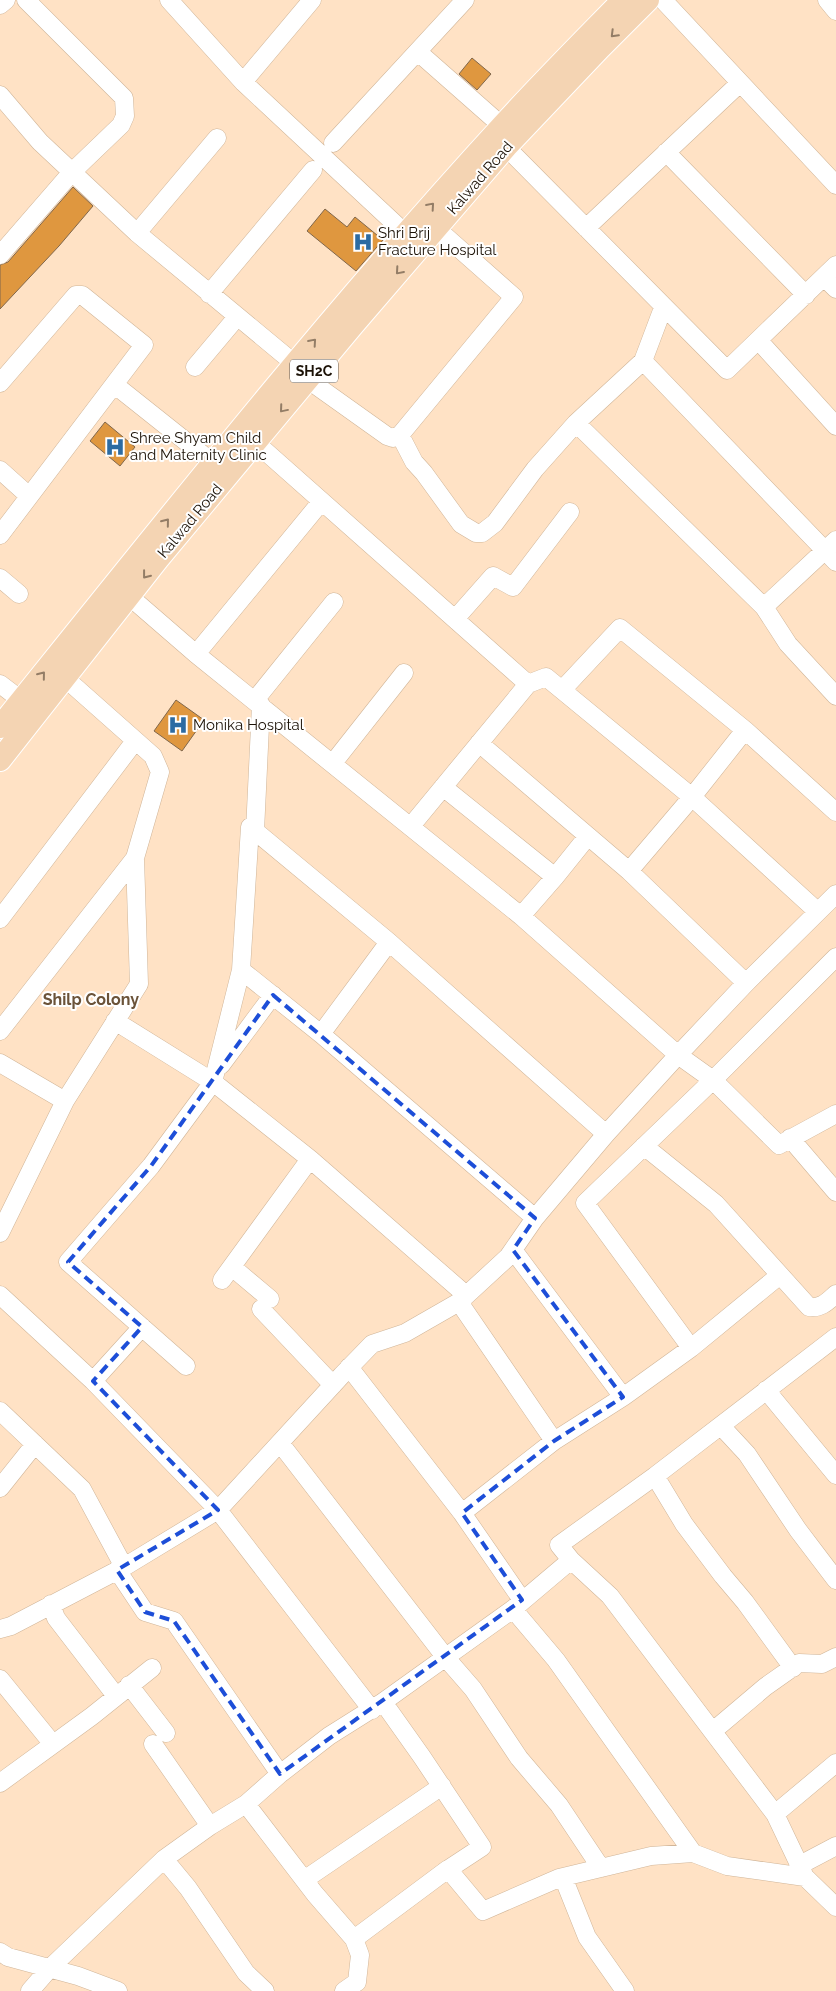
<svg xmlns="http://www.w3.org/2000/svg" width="836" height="1991" viewBox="0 0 836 1991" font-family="Raleway,sans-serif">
<rect width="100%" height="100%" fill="#ffe2c5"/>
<path fill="#df973f" stroke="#80674c" d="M 472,58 L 491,74 L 477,90 L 459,74 Z
M 73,187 L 93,206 L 59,246 L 0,309 L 0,265 L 8,262 Z
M 325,209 L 347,227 L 355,217 L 383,240 L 356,271 L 307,231 Z
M 105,422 L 135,447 L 120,466 L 90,441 Z
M 176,700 L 204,720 L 182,751 L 154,731 Z"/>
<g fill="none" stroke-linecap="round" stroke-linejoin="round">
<defs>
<path id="minor" d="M 169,0 L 243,82 L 406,234
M 663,0 L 836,185
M 827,0 L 836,11
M 0,5 L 6,0
M 418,52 L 502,126
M 243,82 L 312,0
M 0,95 L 40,142 L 137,233 L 295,364
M 333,143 L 465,0
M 506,147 L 727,370 L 836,265
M 666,152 L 806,295
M 586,228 L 740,83
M 137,233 L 217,138
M 0,255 L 72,172 L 121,125 L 125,116 L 124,98 L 26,0
M 824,277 L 836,289
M 209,294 L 313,170
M 759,341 L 836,426
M 643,361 L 836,562
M 195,367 L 237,317
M 307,379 L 387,436 L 393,438 L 400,435 L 514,297 L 436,228
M 0,383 L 76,295 L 82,295 L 144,345 L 0,535
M 115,385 L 213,463
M 576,423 L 764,607 L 788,644 L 836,696
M 400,435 L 414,462 L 424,473 L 461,524 L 476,533 L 482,533 L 495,523 L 535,469 L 576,423 L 643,361 L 663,308
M 255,442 L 528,684
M 0,470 L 29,496
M 0,578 L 19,594
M 129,596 L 196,654 L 521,916 L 678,1055 L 713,1080 L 779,1145 L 836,1114
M 764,607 L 836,540
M 455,619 L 493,576 L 513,587 L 570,512
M 196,654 L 321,502
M 0,684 L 21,700
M 562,690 L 620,628 L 745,730 L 836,812
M 255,700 L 334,602
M 479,743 L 629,871 L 746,983
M 333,763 L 404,673
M 443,787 L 555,877 L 521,916
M 411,826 L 528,684 L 546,677 L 692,797 L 817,911
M 255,831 L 389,942 L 606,1134
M 629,871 L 692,797 L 745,730
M 555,877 L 588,836
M 0,919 L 135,741
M 241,970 L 321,1034 L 535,1218
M 115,1021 L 213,1082 L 310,1159 L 466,1295
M 0,1031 L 135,858
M 321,1034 L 389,942
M 0,1063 L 65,1101
M 221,1065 L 273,995
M 790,1138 L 836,1192
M 644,1146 L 716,1204 L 809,1307 C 821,1309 828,1301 836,1294
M 0,1233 L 65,1101 L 139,984 L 135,858 L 160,772 L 153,756 L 65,678
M 513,1250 L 623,1397
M 232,1267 L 270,1299
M 222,1280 L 310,1159
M 0,1295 L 93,1381 L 218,1510 L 372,1710
M 459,1302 L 554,1441
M 261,1309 L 333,1385
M 691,1348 L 585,1203 L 713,1080 L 836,957
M 186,1366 L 68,1262 L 151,1166 L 213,1082 L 241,970 L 250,827 L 255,831 L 261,705
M 349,1367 L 462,1513 L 522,1600
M 93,1381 L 142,1327
M 766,1390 L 836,1475
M 0,1411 L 82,1489 L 124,1567
M 721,1426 L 747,1454 L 798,1530 L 836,1580
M 280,1443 L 446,1658 L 473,1689 L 519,1758 L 559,1805 L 601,1868
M 655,1476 L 684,1524 L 723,1576 L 745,1602 L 793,1668
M 0,1488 L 35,1444
M 462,1513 L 554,1441 L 623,1397 L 691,1348 L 780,1275
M 571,1560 L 610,1596 L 775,1814 L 805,1877 L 836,1907
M 117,1570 L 145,1612 L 174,1621 L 280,1774
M 51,1604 L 56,1618 L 116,1696
M 513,1609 L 556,1660 L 693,1853
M 0,1629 L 11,1626 L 124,1567 L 218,1510 L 342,1375 L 372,1344 L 405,1333 L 459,1302 L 508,1257 L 535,1218 L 606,1134 L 678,1055 L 746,983 L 836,894
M 0,1679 L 52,1743
M 129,1685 L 166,1733
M 383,1702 L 422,1757 L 482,1847 L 444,1872
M 713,1731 L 765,1687 L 799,1663 L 822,1664 L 836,1657
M 153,1744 L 210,1826
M 0,1783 L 92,1716 L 152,1668
M 246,1804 L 315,1894 L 354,1939
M 775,1814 L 836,1763
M 164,1859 L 188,1888 L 246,1973 L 265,1991
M 800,1865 L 836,1846
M 563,1877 L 587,1937 L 625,1991
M 304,1880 L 442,1786
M 0,1952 L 8,1957 L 78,1976 L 118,1991
M 30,1991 L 49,1969 L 164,1859 L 210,1826 L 246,1804 L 280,1774 L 329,1736 L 383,1702 L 513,1609 L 571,1560 L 559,1545 L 655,1476 L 836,1337
M 344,1991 L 357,1982 L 360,1955 L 354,1939 L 448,1869 L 483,1911 L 559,1878 L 651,1856 L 693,1853 L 727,1866 L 805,1877"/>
<path id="major" d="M 0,727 C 164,523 326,318 503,125 C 542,82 583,41 623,0
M 0,760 L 158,559 L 353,325 L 506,147 L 600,48 L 648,0"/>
</defs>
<use href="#minor" stroke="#d0b598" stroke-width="19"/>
<use href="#major" stroke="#fff" stroke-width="24"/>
<use href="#minor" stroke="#fff" stroke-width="18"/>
<use href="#major" stroke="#f4d4b3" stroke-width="22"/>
</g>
<defs><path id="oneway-chevron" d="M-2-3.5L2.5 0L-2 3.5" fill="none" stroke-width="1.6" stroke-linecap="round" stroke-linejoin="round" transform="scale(1.25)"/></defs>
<g stroke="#937d66">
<use href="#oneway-chevron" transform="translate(614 34) rotate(135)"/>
<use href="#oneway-chevron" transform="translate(431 206) rotate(-49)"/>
<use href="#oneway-chevron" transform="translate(399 271) rotate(131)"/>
<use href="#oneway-chevron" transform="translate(313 342) rotate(-49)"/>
<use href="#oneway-chevron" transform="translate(283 409) rotate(130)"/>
<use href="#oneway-chevron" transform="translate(166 522) rotate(-51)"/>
<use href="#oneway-chevron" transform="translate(146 575) rotate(128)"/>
<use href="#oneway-chevron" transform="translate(42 675) rotate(-51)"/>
</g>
<path fill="none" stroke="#1d4ed8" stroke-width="4" stroke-dasharray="10 6" stroke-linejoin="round" d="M 273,995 L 535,1218 L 513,1250 L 623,1397 L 554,1441 L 462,1513 L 522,1600 L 280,1774 L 174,1621 L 145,1612 L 117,1570 L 218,1510 L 93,1381 L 142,1327 L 68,1262 L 151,1166 Z"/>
<defs>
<symbol id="hospital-bare" viewBox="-9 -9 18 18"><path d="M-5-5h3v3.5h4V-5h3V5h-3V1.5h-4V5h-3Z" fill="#2c6ba2" stroke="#fff" stroke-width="2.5" paint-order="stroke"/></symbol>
</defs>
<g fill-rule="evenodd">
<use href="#hospital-bare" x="349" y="228" width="28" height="28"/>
<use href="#hospital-bare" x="101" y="433" width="28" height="28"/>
<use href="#hospital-bare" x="164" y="711" width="28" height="28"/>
</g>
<g text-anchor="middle" stroke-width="4" stroke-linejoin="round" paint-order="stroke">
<rect fill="#fff" stroke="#605951" stroke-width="1" x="290" y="359.5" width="48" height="23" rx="4"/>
<g font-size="14" font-weight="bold" fill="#1c1207">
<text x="314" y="376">SH2C</text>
</g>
<g font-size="15" fill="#1c1207" stroke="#fff">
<text transform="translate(480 178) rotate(-49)" y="5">Kalwad Road</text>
<text transform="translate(190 521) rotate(-50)" y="5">Kalwad Road</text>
</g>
<g font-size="15" fill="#1c1207" stroke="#fff" text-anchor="start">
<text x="378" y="238">Shri Brij<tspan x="378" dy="17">Fracture Hospital</tspan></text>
<text x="130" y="443">Shree Shyam Child<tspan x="130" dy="17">and Maternity Clinic</tspan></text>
<text x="193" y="730">Monika Hospital</text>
</g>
<g font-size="16" font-weight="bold" fill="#6b5339" stroke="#fff">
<text x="91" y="1005">Shilp Colony</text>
</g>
</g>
</svg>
